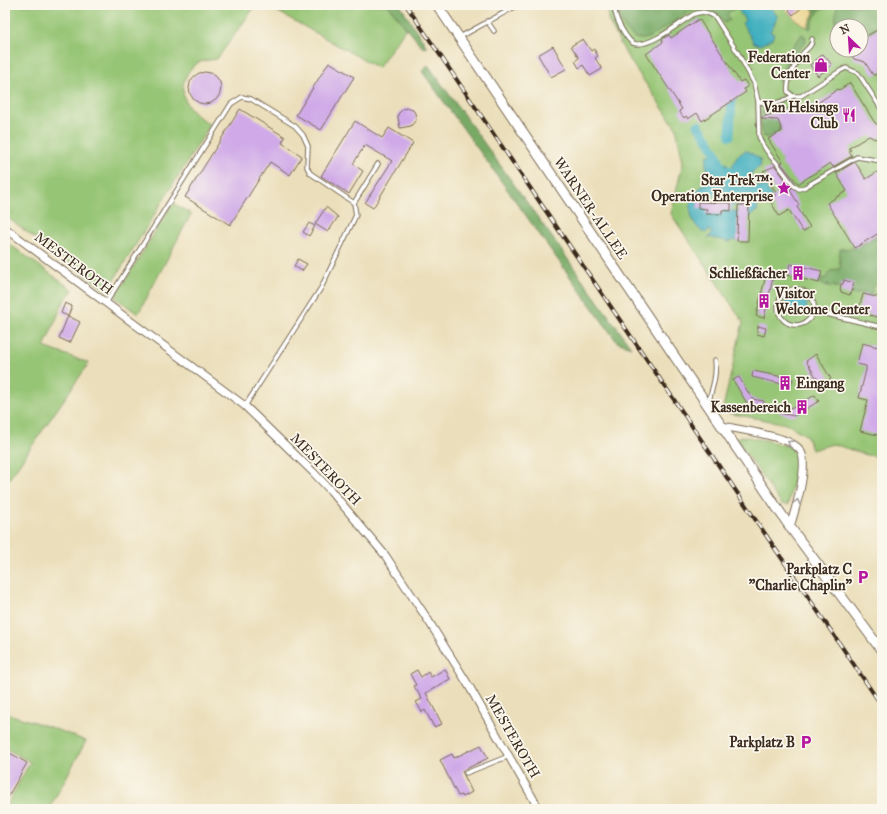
<svg xmlns="http://www.w3.org/2000/svg" width="887" height="814" viewBox="0 0 887 814" font-family="'IM FELL Great Primer',serif">
<rect width="100%" height="100%" fill="#fbf7ec"/>
<filter id="ink" filterUnits="userSpaceOnUse"><feTurbulence type="fractalNoise" baseFrequency=".025" numOctaves="2"/><feDisplacementMap in="SourceGraphic" scale="8" xChannelSelector="R" yChannelSelector="G"/><feConvolveMatrix kernelMatrix="1 2 1 2 8 2 1 2 1" color-interpolation-filters="sRGB"/></filter>
<filter id="wash" filterUnits="userSpaceOnUse"><feTurbulence type="fractalNoise" baseFrequency=".012" numOctaves="4" result="noise"/><feDisplacementMap in="SourceGraphic" scale="16" xChannelSelector="R" yChannelSelector="G"/><feGaussianBlur stdDeviation="0.9" result="paint"/><feColorMatrix in="noise" values="0 0 0 0 0 0 0 0 0 0 0 0 0 0 0 0 0 1.4 0 .05"/><feComposite in="paint" operator="in"/></filter>
<g filter="url(#wash)">
<rect width="100%" height="100%" fill="#ebdfbb"/>
<path fill="#96c574" stroke="#687849" fill-rule="evenodd" d="M 5,5 L 256,5 L 217,59 C 210,60 202,60 196,64 C 181,75 179,96 191,110 C 196,116 204,120 210,125 L 107,291 L 5,216 Z
M 266,5 L 388,5 L 406,28 L 378,68 Z
M 608,5 L 882,5 L 882,457 L 867,455 L 833,444 L 812,450 L 807,436 L 787,424 L 722,412 L 743,322 L 671,214 L 683,162 L 676,128 L 627,56 L 608,20 ZM 837,26 L 861,26 L 861,50 L 837,50 Z
M 173,203 L 191,214 L 138,314 L 115,297 Z
M 5,241 L 73,290 L 64,301 L 44,347 L 89,363 L 5,485 Z
M 740,436 L 765,440 L 790,447 L 798,459 L 788,505 L 781,504 L 737,440 Z
M 5,713 L 50,727 L 86,741 L 49,809 L 5,809 L 30,762 L 5,748 Z"/>
<path fill="#78aa66" stroke="#5a6a42" d="M 388,5 L 400,5 L 427,47 L 423,48 Z
M 618,5 L 637,5 L 639,10 L 653,12 L 664,5 L 731,5 L 734,9 L 727,14 L 730,20 L 724,23 C 716,12 709,4 694,9 L 650,37 C 630,47 619,21 618,5 Z
M 818,5 L 832,5 L 828,8 L 822,8 L 815,16 L 810,29 L 807,27 L 814,13 L 813,9 L 817,10 Z
M 837,5 L 882,6 L 882,27 L 865,37 L 861,30 L 861,26 L 837,26 L 837,28 L 835,25 Z
M 802,34 L 806,37 L 805,43 L 795,54 L 782,82 L 778,81 L 790,50 Z
M 428,65 L 631,347 L 617,342 L 426,77 L 422,71 Z
M 765,108 L 765,113 L 768,114 L 768,119 L 780,120 L 782,126 L 780,126 L 781,129 L 767,138 L 766,136 L 764,137 L 761,131 L 761,112 L 762,110 Z
M 878,235 L 882,241 L 882,281 L 873,286 L 871,296 L 858,292 L 857,295 L 851,294 L 853,283 L 844,280 L 841,284 L 840,288 L 834,287 L 835,285 L 833,285 L 832,287 L 828,286 L 829,284 L 828,283 L 827,286 L 819,283 L 821,277 L 825,279 L 830,271 L 841,268 L 839,259 L 840,249 L 855,248 Z"/>
<path fill="#eeda9e" stroke="#94825e" d="M 791,5 L 807,5 L 813,9 L 814,13 L 807,27 L 795,19 L 785,9 Z"/>
<path fill="#41afbf" stroke="#3e6c6e" d="M 637,5 L 664,5 L 653,12 L 645,14 L 639,10 Z
M 731,5 L 769,5 L 778,17 L 770,32 L 774,34 L 772,39 L 760,45 L 754,43 L 742,23 L 745,20 L 737,8 L 734,9 Z
M 745,151 L 748,151 L 760,159 L 761,166 L 752,172 L 750,181 L 754,186 L 762,187 L 765,185 L 772,197 L 758,206 L 757,211 L 748,217 L 749,205 L 731,205 L 731,203 L 733,164 L 734,163 L 737,156 Z
M 713,153 C 719,163 722,174 715,185 C 714,186 714,189 712,190 C 710,191 708,191 706,192 C 701,195 697,202 698,208 C 701,225 724,227 729,211 L 743,211 L 738,217 L 737,241 L 733,240 L 730,242 L 708,237 L 712,234 L 710,230 L 705,233 C 690,224 690,213 691,197 L 707,181 L 709,173 L 706,166 L 707,156 Z
M 727,163 L 724,199 L 720,194 L 721,190 L 717,190 L 722,180 L 724,164 Z
M785 306a11 11 0 1 1 22 0a11 11 0 1 1-22 0Z"/>
<g fill="none" stroke-linecap="round" stroke-linejoin="round">
<path stroke="#41afbf" stroke-width="9" d="M 698,125 C 710,143 736,173 711,192 C 706,196 701,200 702,207 C 704,220 722,222 727,210 C 731,200 729,181 729,170
M 730,136 L 732,98"/>
</g>
<g id="blocks">
<path fill="#d0aae8" d="M 795,5 L 805,5 L 793,15 L 789,10 Z
M 699,19 L 740,82 L 744,80 L 748,86 L 744,89 L 746,92 L 702,121 L 697,113 L 688,119 L 686,116 L 684,118 L 679,111 L 682,109 L 646,54 L 663,42 L 662,39 L 669,35 L 671,38 Z
M 882,27 L 882,71 L 875,75 L 873,75 L 865,62 L 854,59 L 853,57 L 852,50 L 861,50 L 861,30 L 865,37 Z
M 583,39 L 591,51 L 594,49 L 598,56 L 595,58 L 602,69 L 590,76 L 583,65 L 579,68 L 575,61 L 579,58 L 571,46 Z
M 553,46 L 566,69 L 551,77 L 538,55 Z
M 823,54 L 832,65 L 818,76 L 810,65 Z
M 329,62 L 354,77 L 321,130 L 296,115 Z
M189 88a16 16 0 1 1 32 0a16 16 0 1 1-32 0Z
M 850,83 L 875,123 L 882,127 L 882,136 L 875,139 L 869,136 L 849,148 L 851,150 L 849,151 L 852,156 L 833,167 L 830,163 L 798,184 L 781,163 L 783,162 L 768,139 L 782,131 L 778,120 L 762,119 L 762,117 L 795,106 L 796,108 L 799,106 L 799,108 L 811,104 L 812,107 L 838,89 L 839,90 Z
M 407,108 L 413,110 L 415,113 L 416,120 L 411,126 L 400,128 L 398,118 L 398,114 L 403,109 Z
M 240,109 L 285,137 L 282,143 L 302,156 L 290,175 L 270,162 L 230,225 L 185,197 Z
M 355,121 L 382,138 L 389,128 L 413,143 L 373,208 L 365,203 L 392,161 L 365,145 L 353,164 L 363,171 L 349,194 L 321,176 Z
M 855,162 L 866,179 L 882,169 L 882,231 L 855,248 L 827,203 L 847,191 L 836,173 Z
M 775,166 L 792,188 L 790,190 L 799,205 L 797,207 L 810,227 L 803,232 L 789,210 L 779,216 L 769,199 L 777,194 L 763,171 Z
M 698,202 L 731,203 L 731,211 L 722,210 L 722,214 L 706,214 L 707,209 L 698,208 Z
M 738,205 L 749,205 L 748,241 L 737,241 Z
M 326,207 L 338,217 L 328,232 L 315,224 Z
M 309,223 L 315,226 L 309,236 L 303,232 Z
M 298,259 L 307,264 L 302,271 L 294,266 Z
M 790,264 L 822,271 L 819,283 L 787,275 Z
M 774,273 L 764,318 L 756,316 L 765,279 Z
M 844,280 L 854,283 L 850,295 L 841,292 L 841,290 L 840,290 L 841,284 L 843,284 Z
M 882,293 L 882,314 L 877,317 L 862,313 L 859,309 L 863,294 L 876,297 Z
M 65,303 L 72,306 L 68,316 L 61,313 Z
M 68,316 L 80,322 L 70,343 L 59,338 Z
M 758,326 L 766,328 L 764,336 L 757,334 Z
M 862,343 L 882,348 L 882,436 L 860,431 L 868,400 L 859,398 L 866,370 L 866,366 L 857,364 Z
M 816,354 L 831,379 L 821,385 L 806,361 Z
M 753,371 L 793,379 L 791,386 L 752,377 Z
M 739,377 L 752,399 L 764,401 L 763,408 L 748,405 L 733,380 Z
M 815,395 L 819,401 L 794,416 L 779,413 L 781,406 L 793,408 Z
M 445,669 L 450,679 L 426,693 L 442,724 L 434,727 L 425,710 L 422,712 L 416,702 L 422,699 L 414,686 L 416,685 L 410,674 L 417,670 L 421,677 L 428,672 L 431,677 Z
M 481,745 L 488,758 L 462,771 L 472,792 L 463,797 L 462,795 L 458,796 L 440,760 L 452,754 L 454,758 Z
M 5,750 L 27,763 L 5,802 Z"/>
</g>
</g>
<g filter="url(#ink)">
<use href="#blocks" fill-opacity="0" stroke="#796955" stroke-width="1"/>
<g fill="none" stroke-linecap="round" stroke-linejoin="round">
<defs>
<path id="service" d="M 614,5 C 615,16 618,22 623,31 C 626,36 629,41 633,43 C 647,50 681,22 694,14 C 703,11 707,12 715,17 L 738,53 L 754,83 L 758,101 L 759,136 L 762,144 L 771,157 L 776,162 L 794,186 L 799,189 L 805,187 L 857,157 L 882,161
M 487,21 L 494,31
M 460,37 L 518,5
M 812,39 C 813,47 804,50 800,57 C 794,66 786,80 788,92 L 793,96 L 801,96 L 840,71 L 846,68 L 858,73 L 882,110
M 758,101 C 770,107 782,102 793,96
M778 307a18 18 0 1 1 36 0a18 18 0 1 1-36 0Z
M 106,303 L 231,104 L 242,97 L 251,99 L 295,126 L 303,135 L 308,146 L 307,167 L 310,173 L 354,203
M 814,311 L 877,326 L 882,325
M 708,404 C 712,389 717,376 715,360
M 245,406 L 321,288 L 356,215 L 354,203 L 378,164
M 466,773 L 509,756"/>
<path id="minor" d="M 5,228 L 245,406 L 313,472 L 331,491 L 385,555 L 428,620 L 469,686 L 539,809
M 722,426 C 740,430 790,436 800,450 C 810,464 795,510 790,527"/>
<path id="tertiary" d="M 437,5 L 790,527 L 882,651"/>
</defs>
<use href="#service" stroke="#796955" stroke-width="5.5"/>
<use href="#minor" stroke="#796955" stroke-width="9"/>
<use href="#tertiary" stroke="#796955" stroke-width="11"/>
<use href="#service" stroke="#fff" stroke-width="3.5"/>
<use href="#minor" stroke="#fff" stroke-width="7"/>
<use href="#tertiary" stroke="#fff" stroke-width="9"/>
<defs>
<path id="rail" d="M 406,5 L 882,706"/>
</defs>
<use href="#rail" stroke="#3b2a1e" stroke-width="4"/>
<use href="#rail" stroke="#fbf7ec" stroke-width="2.5" stroke-dasharray="8" stroke-linecap="butt"/>
</g>
<defs><path id="oneway-chevron" d="M-2-3.5L2.5 0L-2 3.5" fill="none" stroke-width="1.6" stroke-linecap="round" stroke-linejoin="round"/></defs>
<g stroke="#a79f9a">
<use href="#oneway-chevron" transform="translate(790 443) rotate(-151)"/>
<use href="#oneway-chevron" transform="translate(797 502) rotate(-76)"/>
</g>
</g>
<defs>
<symbol id="shop-bare" viewBox="-9 -9 18 18"><path d="M-5-2.5h2.3a2.7 3.5 0 0 1 5.4 0H5L5.5 6h-11ZM-1.5-2.5h3a1.5 2.3 0 0 0-3 0Z" fill="#b5179e" stroke="#fbf7ec" stroke-width="2.5" paint-order="stroke"/></symbol>
<symbol id="restaurant-bare" viewBox="-9 -9 18 18"><path d="M-5-6h1v4h1v-4h1v4h1v-4h1v5L-1.5 .5V6h-2V.5L-5-1ZM5-6V6H3V1.5H1.5Q1.5-4 5-6Z" fill="#b5179e" stroke="#fbf7ec" stroke-width="2.5" paint-order="stroke"/></symbol>
<symbol id="sight-bare" viewBox="-9 -9 18 18"><path d="M0-6L1.8-2.2L6-1.7L2.9 1.2L3.7 5.4L0 3.3L-3.7 5.4L-2.9 1.2L-6-1.7L-1.8-2.2Z" fill="#b5179e" stroke="#fbf7ec" stroke-width="2.5" paint-order="stroke"/></symbol>
<symbol id="building-bare" viewBox="-9 -9 18 18"><path d="M-4-6H4V6H1V3H-1V6H-4ZM-2.5-4.3h1.7v1.8h-1.7ZM.8-4.3h1.7v1.8H.8ZM-2.5-1h1.7V.8h-1.7ZM.8-1h1.7V.8H.8Z" fill="#b5179e" stroke="#fbf7ec" stroke-width="2.5" paint-order="stroke"/></symbol>
<symbol id="parking-bare" viewBox="-9 -9 18 18"><path d="M-3.5-5.5H1a3.5 3.5 0 0 1 0 7H-1V5.5H-3.5ZM-1-3.4V-.6H.8a1.4 1.4 0 0 0 0-2.8Z" fill="#b5179e" stroke="#fbf7ec" stroke-width="2.5" paint-order="stroke"/></symbol>
</defs>
<g fill-rule="evenodd">
<use href="#shop-bare" x="811" y="55" width="20" height="20"/>
<use href="#restaurant-bare" x="839" y="105" width="20" height="20"/>
<use href="#sight-bare" x="774" y="178" width="20" height="20"/>
<use href="#building-bare" x="788" y="263" width="20" height="20"/>
<use href="#building-bare" x="754" y="291" width="20" height="20"/>
<use href="#building-bare" x="775" y="373" width="20" height="20"/>
<use href="#building-bare" x="792" y="397" width="20" height="20"/>
<use href="#parking-bare" x="853" y="567" width="20" height="20"/>
<use href="#parking-bare" x="796" y="732" width="20" height="20"/>
</g>
<g text-anchor="middle" stroke-width="3.5" stroke-linejoin="round" paint-order="stroke">
<g font-size="14" font-weight="bold" fill="#3b2a1e" stroke="#fbf7ec" text-anchor="end">
<text x="810" y="62">Federation<tspan x="810" dy="16">Center</tspan></text>
<text x="838" y="112">Van Helsings<tspan x="838" dy="16">Club</tspan></text>
<text x="773" y="185">Star Trek™:<tspan x="773" dy="16">Operation Enterprise</tspan></text>
<text x="787" y="278">Schließfächer</text>
<text x="775" y="298" text-anchor="start">Visitor<tspan x="775" dy="16">Welcome Center</tspan></text>
<text x="796" y="388" text-anchor="start">Eingang</text>
<text x="791" y="412">Kassenbereich</text>
<text x="852" y="574">Parkplatz C<tspan x="852" dy="16">"Charlie Chaplin"</tspan></text>
<text x="795" y="747">Parkplatz B</text>
</g>
<g font-size="14" fill="#3b2a1e" stroke="#fbf7ec">
<text transform="translate(591 208) rotate(56)" y="5">WARNER-ALLEE</text>
<text transform="translate(74 263) rotate(37)" y="5">MESTEROTH</text>
<text transform="translate(326 469) rotate(46)" y="5">MESTEROTH</text>
<text transform="translate(513 736) rotate(60)" y="5">MESTEROTH</text>
</g>
</g>
<rect width="887" height="814" fill="none" stroke="#fbf7ec" stroke-width="20"/>
<g transform="translate(849 38) rotate(335)"><circle r="19" fill="#fbf7ec" stroke="#aea59a"/>
<path d="M0-3L7 15L0 10L-7 15Z" fill="#b5179e"/>
<text y="-6" font-size="11" font-weight="bold" text-anchor="middle" fill="#3b2a1e">N</text>
</g>
</svg>
